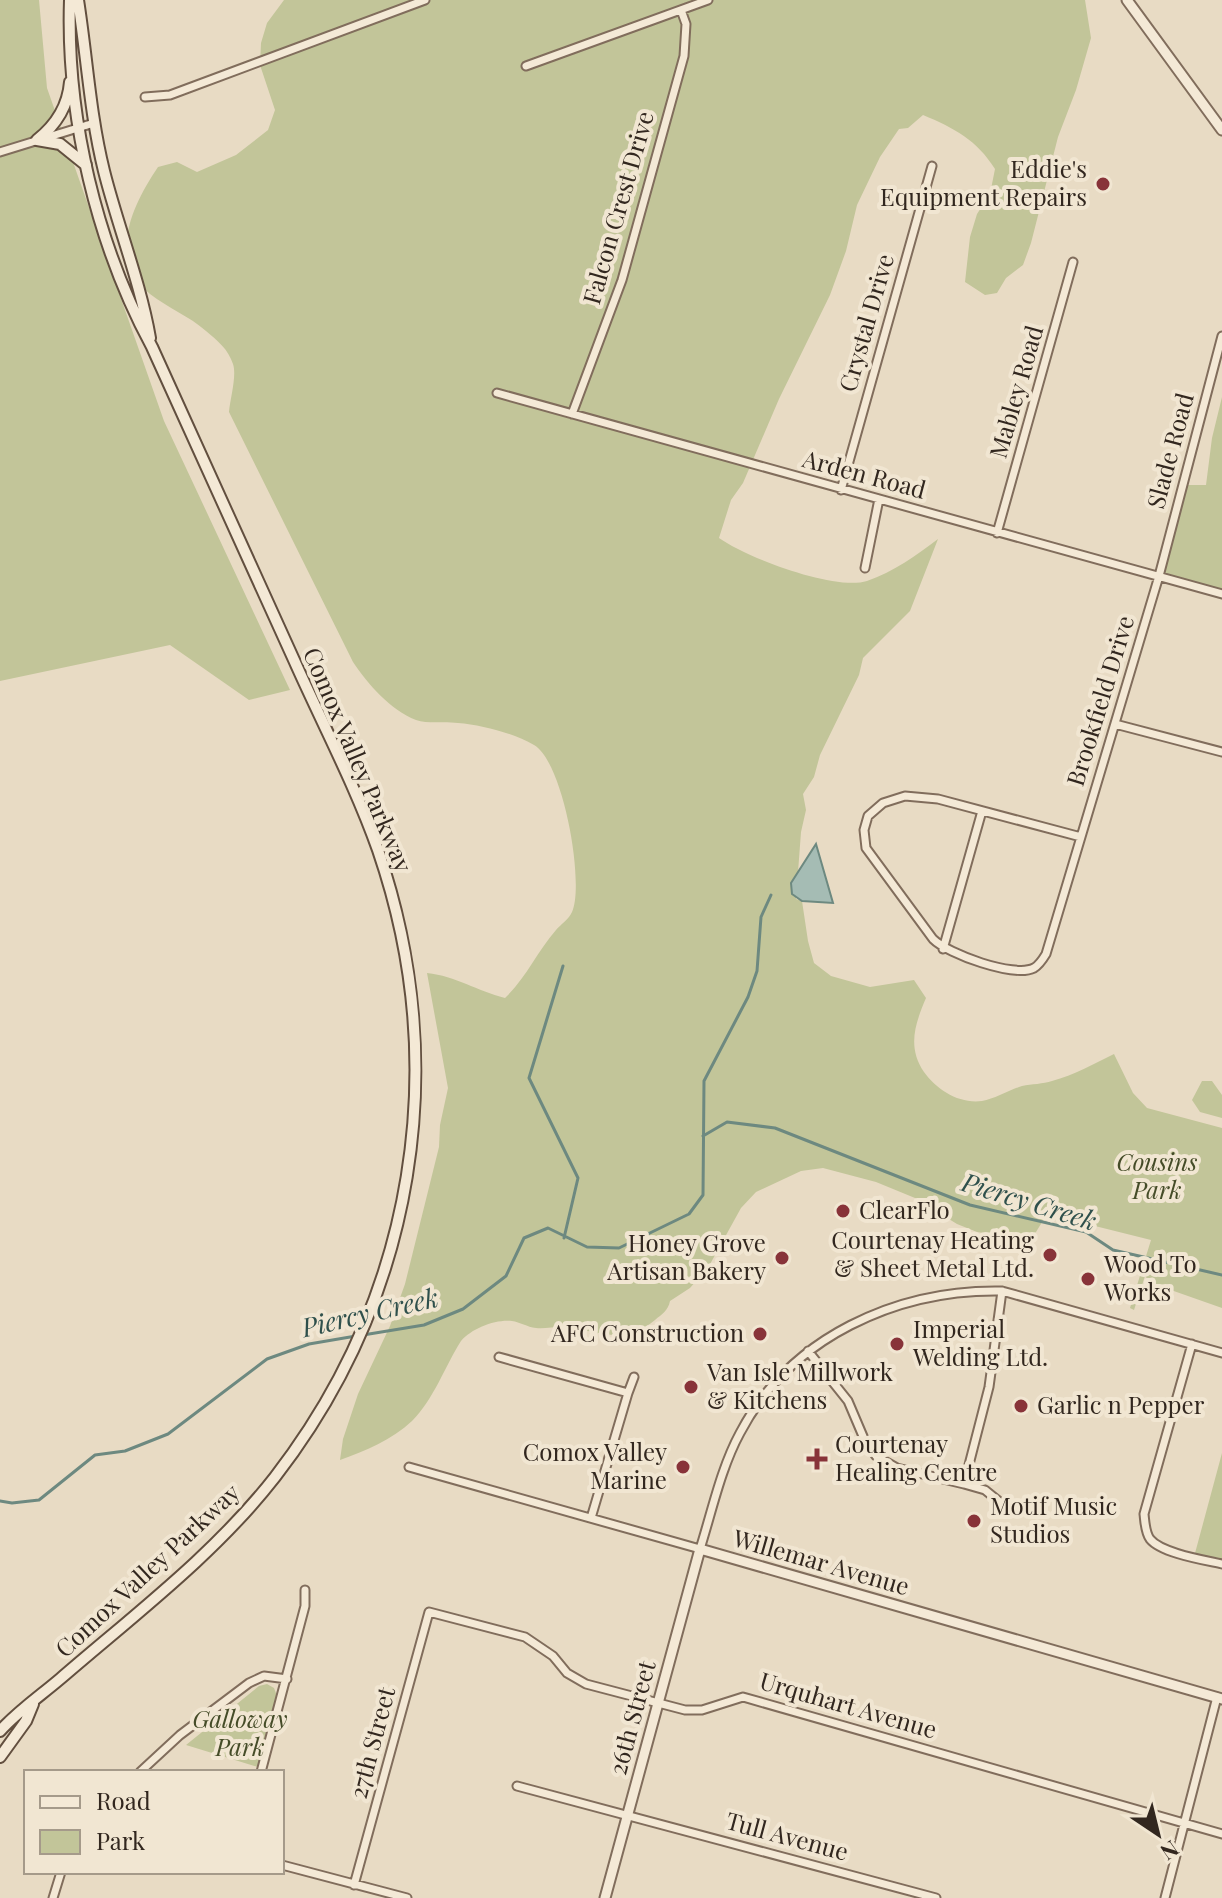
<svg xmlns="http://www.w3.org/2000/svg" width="1222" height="1898" viewBox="0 0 1222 1898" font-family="'Playfair Display',serif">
<rect width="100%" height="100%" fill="#e8dbc4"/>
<path fill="#c2c599" d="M 0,0 L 39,0 L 47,88 L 164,421 L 290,690 L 249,700 L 170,645 L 0,681 Z
M 284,0 L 1085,0 L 1091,38 L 1076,90 L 1058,137 L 1031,243 L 1023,265 L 1006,278 L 997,293 L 985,295 L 965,282 L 970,237 L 977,214 L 990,194 L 995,169 C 977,140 954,128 923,115 L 908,128 L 899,129 L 880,157 L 857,205 L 846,251 L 830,295 L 779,399 L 743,483 L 731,500 L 719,538 C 747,558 835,591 867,581 C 893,572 917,555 938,539 L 910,611 L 863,658 L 859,675 L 820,755 L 814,777 L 803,794 L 806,810 L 801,832 L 796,899 L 802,901 L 808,941 L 814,963 L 831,976 L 870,987 L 914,980 L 926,998 C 915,1024 907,1047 924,1072 C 937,1090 959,1104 982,1101 C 995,1099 1009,1090 1022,1086 C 1032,1084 1043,1084 1052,1081 C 1074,1075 1094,1064 1114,1054 L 1133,1093 L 1147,1108 L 1222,1128 L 1222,1308 L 1151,1283 L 1145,1276 L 1134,1310 L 1130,1308 L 1151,1240 L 1047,1214 L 1036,1232 L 1025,1239 L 977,1232 L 957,1224 L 915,1198 L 876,1182 L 823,1168 L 801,1171 L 756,1192 L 741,1208 L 709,1266 L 690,1288 L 670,1301 C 668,1311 662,1314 655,1320 C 624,1345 601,1332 567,1327 C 556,1326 546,1329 536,1328 C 527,1327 520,1322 512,1321 C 496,1319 472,1328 461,1341 C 445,1366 434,1399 412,1421 C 392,1440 365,1451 340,1460 L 343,1439 L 358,1394 L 390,1326 L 405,1284 L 439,1147 L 440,1125 L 448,1088 L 427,973 C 456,976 477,991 505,998 C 526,978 537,952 556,930 C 561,924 569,919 572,912 C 585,883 563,761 534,745 C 513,733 482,725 458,723 C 445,721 427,724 416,720 C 390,710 368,684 353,662 L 229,412 C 230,399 237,376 233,364 C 228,349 218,341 206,331 C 189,316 168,308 150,294 C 107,257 132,206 158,167 L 177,162 L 197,172 L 236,155 L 268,130 L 275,110 L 260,65 L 261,43 L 267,23 Z
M 1222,397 L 1222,594 L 1159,576 L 1183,485 L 1206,485 L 1212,438 Z
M 1202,1081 L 1212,1081 L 1222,1095 L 1222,1118 L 1200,1112 L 1192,1100 Z
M 1222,1453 L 1222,1564 L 1194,1557 Z
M 267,1684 L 274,1688 L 277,1696 L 258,1767 L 186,1745 L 259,1686 Z"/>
<path fill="#a5bcb4" stroke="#6d8980" stroke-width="2" d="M 816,844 L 833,903 L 802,901 L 792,894 L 791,883 Z"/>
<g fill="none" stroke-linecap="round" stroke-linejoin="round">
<path stroke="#6d8980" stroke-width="3" d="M 563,966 L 529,1078 L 578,1178 L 564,1238
M 703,1136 L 727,1122 L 775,1128 L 970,1205 L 1086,1232 L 1113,1250 L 1222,1275
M 363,1335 L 424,1325 L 463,1309 L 506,1276 L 524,1238 L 548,1228 L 587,1247 L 619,1248 L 689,1214 L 703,1195 L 704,1081 L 748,997 L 757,971 L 761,917 L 771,895
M 0,1501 L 12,1503 L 39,1500 L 95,1455 L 125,1451 L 168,1434 L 267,1359 L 309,1344 L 356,1336"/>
<defs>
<path id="minor" d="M 526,66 L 708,0
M 145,97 L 170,95 L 425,0
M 0,152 L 94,123
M 497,393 L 1222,594
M 572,414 L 622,280 L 684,56 L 686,24 L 681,10
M 841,490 L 932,166
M 997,533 L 1073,262
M 865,568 L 879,499
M 1115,724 L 1222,752
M 1081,837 L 938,799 L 905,796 L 883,803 L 868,816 L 864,830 L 866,848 L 933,939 C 948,954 1014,978 1034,968 C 1039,965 1043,959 1046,954 L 1159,576 L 1222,336
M 943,949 L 982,811
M 1192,1344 L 1144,1514 C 1145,1522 1145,1532 1150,1539 C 1161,1553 1204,1560 1222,1564
M 808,1351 L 848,1401 L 865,1441 L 876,1456 L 897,1468 L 964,1484 L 989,1387 L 1002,1291
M 499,1357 L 628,1393 L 591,1518
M 628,1393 L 634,1377
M 409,1467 L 700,1549 C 712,1511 721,1468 740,1433 C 790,1337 897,1289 1002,1291 L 1222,1353
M 964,1484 L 985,1490 L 1006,1507
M 140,1772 L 180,1735 L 249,1683 L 264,1676 L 287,1679
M 261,1772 L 305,1606 L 305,1590
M 517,1786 L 936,1898
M 282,1865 L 407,1898
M 354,1885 L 429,1612 L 525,1637 L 553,1656 L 567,1673 L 586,1684 L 685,1710 L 702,1710 L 743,1697 L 1222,1834
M 53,1898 L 61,1872
M 1165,1898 L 1217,1697"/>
<path id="tertiary" d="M 1127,0 L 1222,130
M 605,1898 L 700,1549 L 1222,1699"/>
<path id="secondary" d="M 78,0 C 87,57 90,115 104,171 C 118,227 140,281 150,338
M 37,140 C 56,125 68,107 70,82
M 37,140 L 60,144 L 86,165
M 0,1731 C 18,1711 40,1696 60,1679 C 134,1615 215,1554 275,1477 C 415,1296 452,1066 378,850 C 355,785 322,723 294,660 C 247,556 200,452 152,347 C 97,245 66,117 70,0
M 0,1757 L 26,1721 L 33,1704"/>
</defs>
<use href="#minor" stroke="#816d5c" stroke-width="11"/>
<use href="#tertiary" stroke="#816d5c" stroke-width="13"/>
<use href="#secondary" stroke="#624f3f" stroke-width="14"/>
<use href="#minor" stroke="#f4e9d6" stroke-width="7"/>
<use href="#tertiary" stroke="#f4e9d6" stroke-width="9"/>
<use href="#secondary" stroke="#f4e9d6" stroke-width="10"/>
</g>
<g fill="#883339" stroke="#f1e6d2" stroke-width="3">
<circle cx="1103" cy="184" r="8"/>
<circle cx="843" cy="1211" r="8"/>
<circle cx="1050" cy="1255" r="8"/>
<circle cx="782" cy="1258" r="8"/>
<circle cx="1088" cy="1279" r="8"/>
<circle cx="760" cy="1334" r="8"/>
<circle cx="897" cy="1344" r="8"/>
<circle cx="691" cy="1387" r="8"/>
<circle cx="1021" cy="1406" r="8"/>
<path d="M813 1447h8v8h8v8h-8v8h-8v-8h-8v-8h8z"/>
<circle cx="683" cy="1467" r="8"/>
<circle cx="974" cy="1521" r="8"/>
</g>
<g text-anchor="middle" stroke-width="8" stroke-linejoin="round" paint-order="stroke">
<g font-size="24" fill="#32271f" stroke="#f1e6d2" text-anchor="start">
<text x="1087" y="178" text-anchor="end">Eddie's<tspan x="1087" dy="28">Equipment Repairs</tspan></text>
<text x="859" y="1219">ClearFlo</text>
<text x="1034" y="1249" text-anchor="end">Courtenay Heating<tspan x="1034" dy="28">&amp; Sheet Metal Ltd.</tspan></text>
<text x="766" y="1252" text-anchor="end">Honey Grove<tspan x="766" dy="28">Artisan Bakery</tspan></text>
<text x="1104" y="1273">Wood To<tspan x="1104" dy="28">Works</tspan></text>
<text x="913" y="1338">Imperial<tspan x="913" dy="28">Welding Ltd.</tspan></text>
<text x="744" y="1342" text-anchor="end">AFC Construction</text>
<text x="707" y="1381">Van Isle Millwork<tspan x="707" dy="28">&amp; Kitchens</tspan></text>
<text x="1037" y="1414">Garlic n Pepper</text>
<text x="835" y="1453">Courtenay<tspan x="835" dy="28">Healing Centre</tspan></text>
<text x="667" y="1461" text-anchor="end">Comox Valley<tspan x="667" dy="28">Marine</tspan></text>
<text x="990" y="1515">Motif Music<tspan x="990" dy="28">Studios</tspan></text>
</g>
<g font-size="24" fill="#32271f" stroke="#f1e6d2">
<text transform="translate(619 208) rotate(-74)" y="8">Falcon Crest Drive</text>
<text transform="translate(867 323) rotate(-74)" y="8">Crystal Drive</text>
<text transform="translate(1017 392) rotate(-74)" y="8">Mabley Road</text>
<text transform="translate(1171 451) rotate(-75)" y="8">Slade Road</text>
<text transform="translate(864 475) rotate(15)" y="8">Arden Road</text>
<text transform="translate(1101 701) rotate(-73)" y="8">Brookfield Drive</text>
<text transform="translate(357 760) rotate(67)" y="8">Comox Valley Parkway</text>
<text transform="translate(821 1563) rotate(16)" y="8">Willemar Avenue</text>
<text transform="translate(148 1571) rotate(-43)" y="8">Comox Valley Parkway</text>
<text transform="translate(848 1706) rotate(16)" y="8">Urquhart Avenue</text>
<text transform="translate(633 1718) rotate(-75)" y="8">26th Street</text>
<text transform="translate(373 1743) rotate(-75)" y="8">27th Street</text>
<text transform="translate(787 1837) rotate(15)" y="8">Tull Avenue</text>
</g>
<g font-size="24" font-style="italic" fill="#454c28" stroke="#f1e6d2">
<text x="1157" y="1171">Cousins<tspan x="1157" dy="28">Park</tspan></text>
<text x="240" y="1728">Galloway<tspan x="240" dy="28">Park</tspan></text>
</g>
<g font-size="26" font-style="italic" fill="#2f504c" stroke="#f1e6d2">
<text transform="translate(1029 1202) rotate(17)" y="9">Piercy Creek</text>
<text transform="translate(370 1313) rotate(-13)" y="9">Piercy Creek</text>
</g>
</g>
<rect x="24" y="1770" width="260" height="104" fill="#f1e6d2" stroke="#a59a8a" stroke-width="2"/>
<rect x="40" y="1796" width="40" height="12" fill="#f4e9d6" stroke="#a59a8a" stroke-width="2"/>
<text x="96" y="1810" font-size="24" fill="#32271f">Road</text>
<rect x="40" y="1830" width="40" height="24" fill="#c2c599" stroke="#a59a8a" stroke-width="2"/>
<text x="96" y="1850" font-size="24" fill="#32271f">Park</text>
<g transform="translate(1158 1834) rotate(145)" stroke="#f1e6d2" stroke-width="6" paint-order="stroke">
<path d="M0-6L14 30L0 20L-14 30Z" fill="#32271f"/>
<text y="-12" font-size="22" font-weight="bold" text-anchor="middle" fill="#32271f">N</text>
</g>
</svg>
